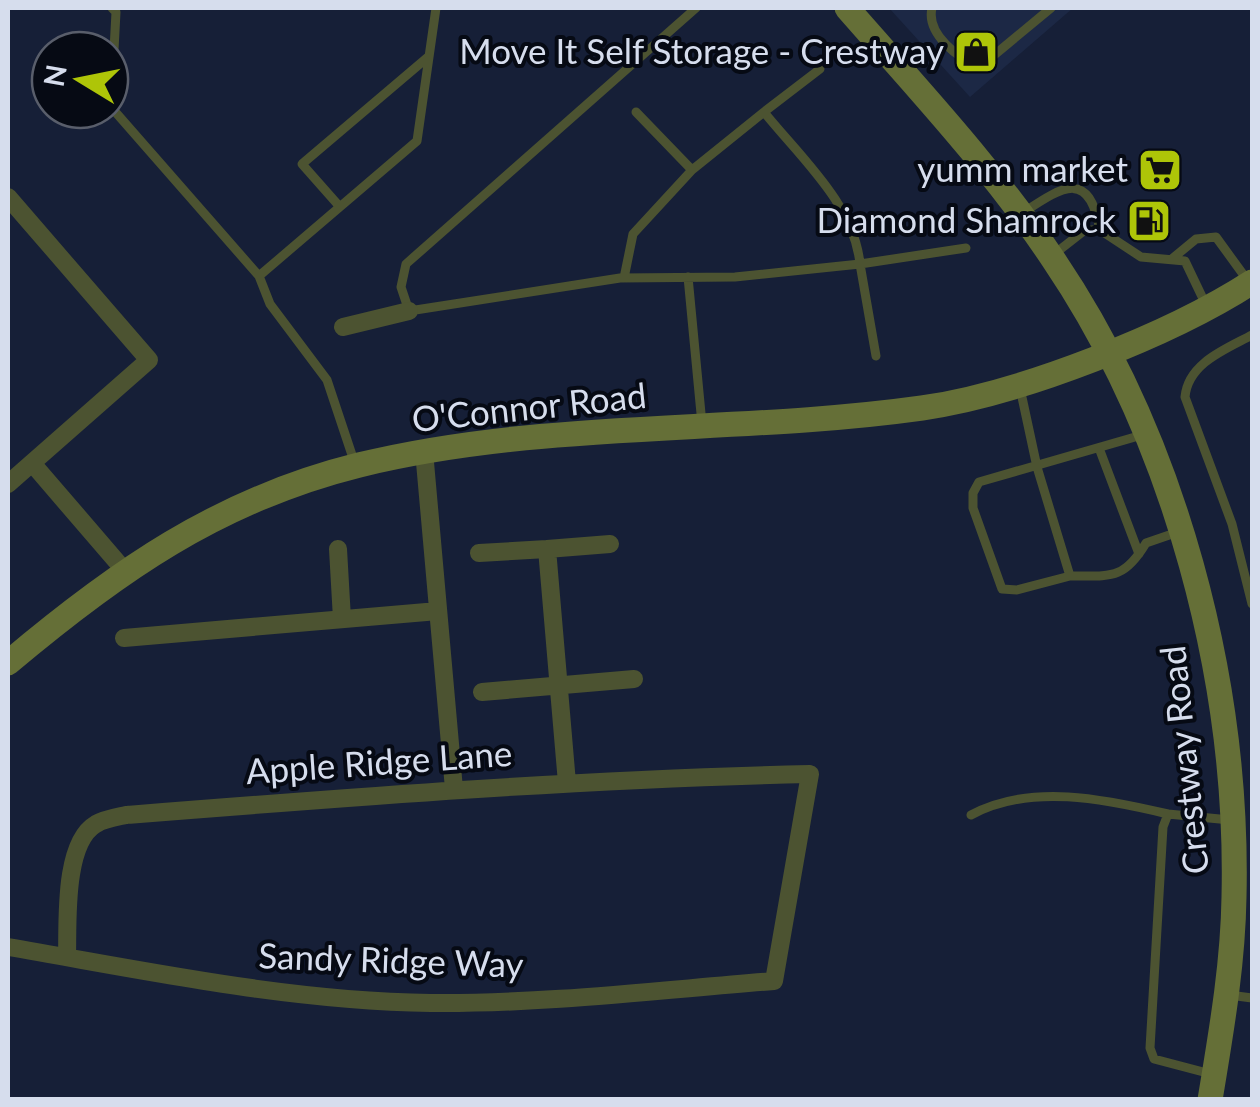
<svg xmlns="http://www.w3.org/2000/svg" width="1260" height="1107" viewBox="0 0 1260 1107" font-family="Lato,sans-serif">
<rect width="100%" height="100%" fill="#161f37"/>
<path fill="#1c2845" d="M 889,8 L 1073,8 L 970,97 Z"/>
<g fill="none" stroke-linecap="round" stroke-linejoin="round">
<path stroke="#4c5331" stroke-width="9" d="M 112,8 L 116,12 L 111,107 L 259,276 L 270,304 L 327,380 L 355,464
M 932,8 C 926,33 958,60 981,66 L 1051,8
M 636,112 L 692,170 L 764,112 C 801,158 854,204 860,264 L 735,277 L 620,278 L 409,311 L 401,287 L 406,264 L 696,8
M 764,112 L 820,69
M 340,207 L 302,164 L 428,57
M 1024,212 C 1062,187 1089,168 1100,230
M 1053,255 L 1085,230 L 1100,230 L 1141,257 L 1185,261 L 1206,305
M 1173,258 L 1196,239 L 1216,237 L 1248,281
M 259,276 L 417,141 L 436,8
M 688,277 L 702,424
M 624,278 L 633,234 L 692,170
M 1252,335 C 1226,349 1188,363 1185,397 L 1232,524 L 1252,604
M 876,356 L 860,264 L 966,248
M 1020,388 L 1037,467 L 1070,576 C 1111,576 1124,580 1146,543 L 1178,532
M 1099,448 L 1139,554
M 1070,576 L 1017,590 L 1002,589 L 973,508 L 973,493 L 979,482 L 1142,435
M 971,815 C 1030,783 1105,799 1168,814
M 1229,995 L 1252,998
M 1211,1074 L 1154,1059 L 1150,1048 L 1163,827 L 1168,814 L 1230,820"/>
<path stroke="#4c5331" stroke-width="18" d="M 8,197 L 149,360 L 8,484
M 343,327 L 409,311
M 424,451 L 454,789
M 32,463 L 124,570
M 338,549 L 342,619
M 547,549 L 610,544
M 479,553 L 547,549 L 567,783
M 124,638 L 438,611
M 482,692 L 634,679
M 8,947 C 148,971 288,1001 431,1003 C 546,1004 660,990 774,981 L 810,774 C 581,779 354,797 126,815 C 117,817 104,819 96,824 C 63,843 68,924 67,957"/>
<path stroke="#656f37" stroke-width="25" d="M 847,8 C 918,89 992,168 1053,259 C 1175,439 1239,680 1234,897 C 1233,965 1221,1033 1210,1100
M 8,663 C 116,572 218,500 359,465 C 543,420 736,434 922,408 C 1020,394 1170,335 1252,282"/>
</g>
<defs>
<symbol id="shop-square" viewBox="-11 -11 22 22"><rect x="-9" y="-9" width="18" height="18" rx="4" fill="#aec508" stroke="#060a14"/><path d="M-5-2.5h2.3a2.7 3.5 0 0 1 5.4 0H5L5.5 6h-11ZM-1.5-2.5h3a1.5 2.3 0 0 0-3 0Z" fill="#111"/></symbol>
<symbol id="supermarket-square" viewBox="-11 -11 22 22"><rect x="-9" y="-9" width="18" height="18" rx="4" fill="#aec508" stroke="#060a14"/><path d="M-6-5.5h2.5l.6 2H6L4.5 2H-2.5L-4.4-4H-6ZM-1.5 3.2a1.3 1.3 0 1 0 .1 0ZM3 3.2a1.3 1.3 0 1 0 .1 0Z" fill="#111"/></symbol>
<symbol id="fuel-square" viewBox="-11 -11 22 22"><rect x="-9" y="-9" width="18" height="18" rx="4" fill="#aec508" stroke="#060a14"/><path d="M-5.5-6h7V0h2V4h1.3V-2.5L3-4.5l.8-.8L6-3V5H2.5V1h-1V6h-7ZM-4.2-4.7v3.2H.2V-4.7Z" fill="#111"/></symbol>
</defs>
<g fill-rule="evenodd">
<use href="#shop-square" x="951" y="27" width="50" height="50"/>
<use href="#supermarket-square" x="1135" y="145" width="50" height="50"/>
<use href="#fuel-square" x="1124" y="196" width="50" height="50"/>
</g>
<g text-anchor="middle" stroke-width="8" stroke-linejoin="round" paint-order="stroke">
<g font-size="35" fill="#d6dded" stroke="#060a14" text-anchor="end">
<text x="944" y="64">Move It Self Storage - Crestway</text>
<text x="1128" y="182">yumm market</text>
<text x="1116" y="233">Diamond Shamrock</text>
</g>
<g font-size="35" fill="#d6dded" stroke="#060a14">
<text transform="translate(529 408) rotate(-6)" y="12">O'Connor Road</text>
<text transform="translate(1185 760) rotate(-96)" y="12">Crestway Road</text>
<text transform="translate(379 763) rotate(-4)" y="12">Apple Ridge Lane</text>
<text transform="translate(391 961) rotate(2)" y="12">Sandy Ridge Way</text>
</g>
</g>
<rect width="1260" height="1107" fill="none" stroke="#d6dded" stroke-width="20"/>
<g transform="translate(80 80) rotate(280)"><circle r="48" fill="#060a14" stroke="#595e6b" stroke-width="2.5"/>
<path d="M0-8L18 38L0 25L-18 38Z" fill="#aec508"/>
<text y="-15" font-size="28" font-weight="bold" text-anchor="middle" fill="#d6dded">N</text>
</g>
</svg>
